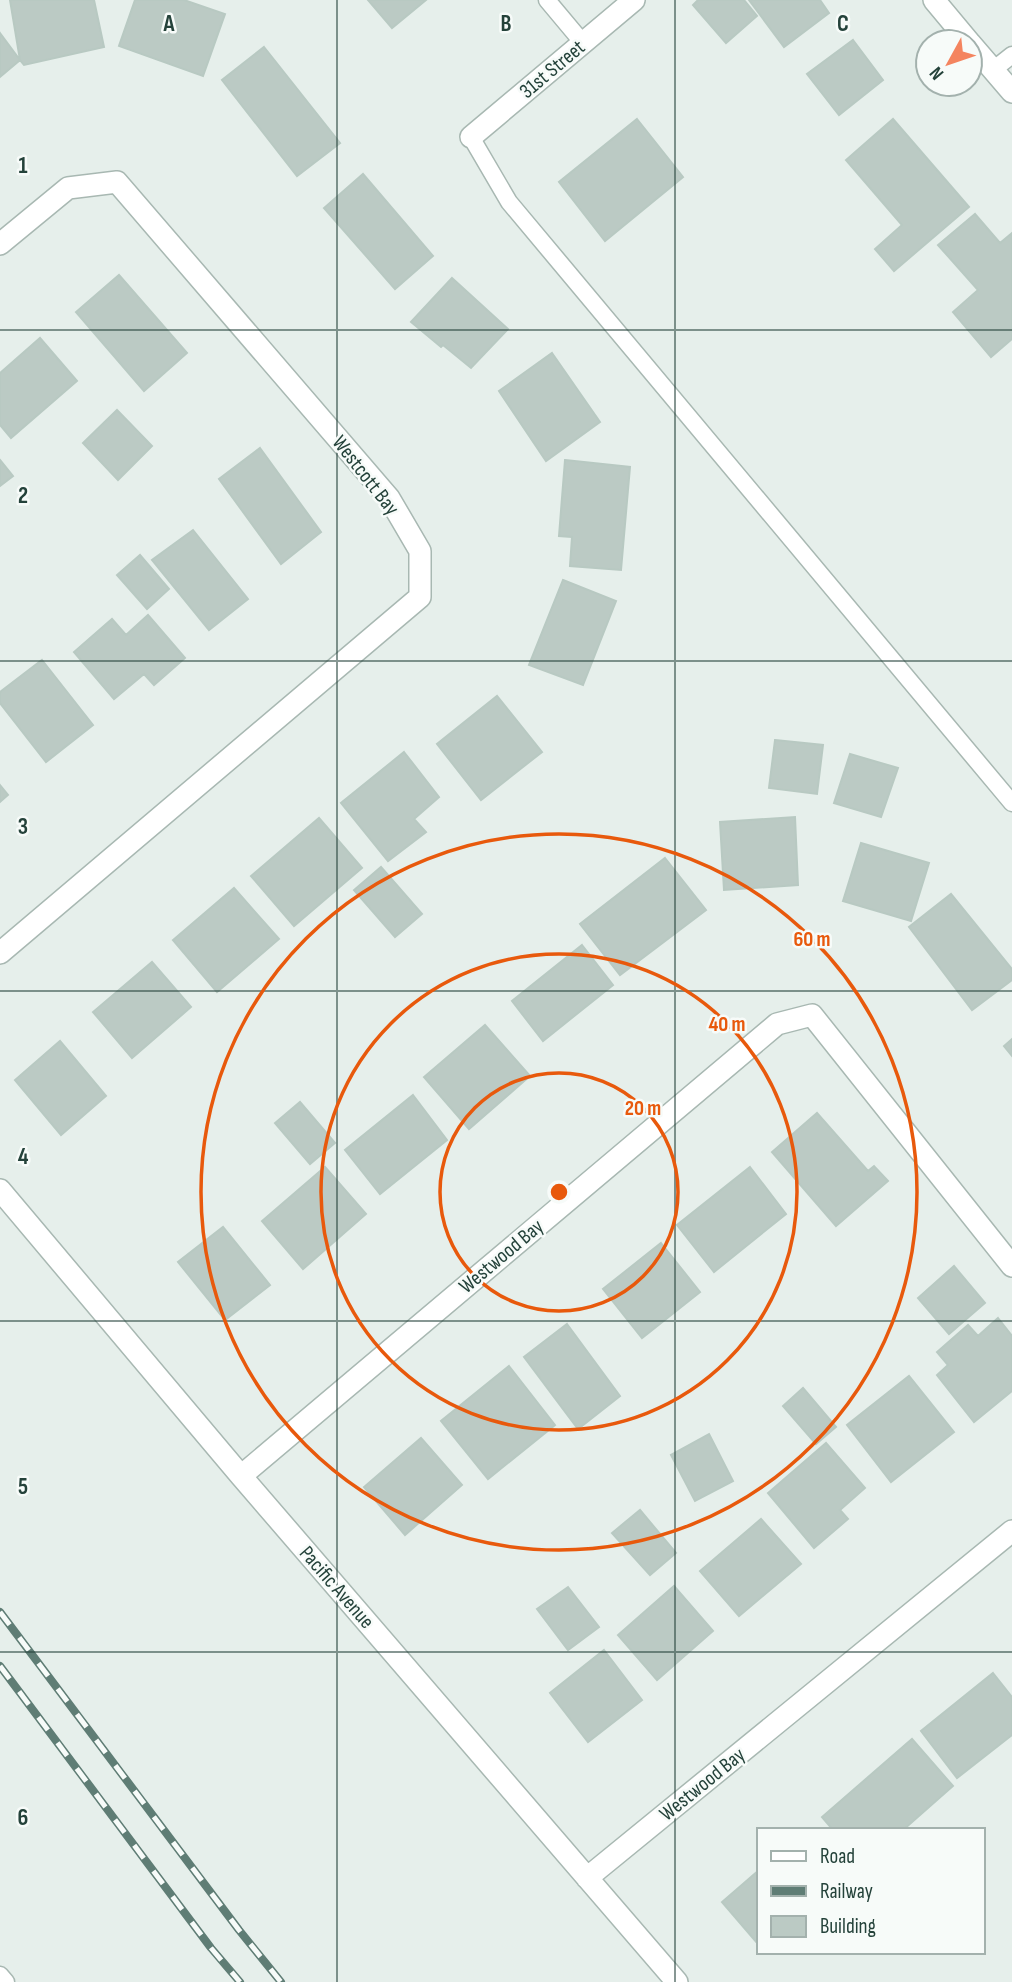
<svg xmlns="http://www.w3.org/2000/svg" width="1012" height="1982" viewBox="0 0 1012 1982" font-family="'Sofia Sans Condensed',sans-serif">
<rect width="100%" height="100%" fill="#e6efeb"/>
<path fill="#bbcac4" stroke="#b8c9c2" stroke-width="2" d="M 10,0 L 94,0 L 104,47 L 24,65 L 20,60 Z
M 135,0 L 184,0 L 225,14 L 203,76 L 119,46 Z
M 368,0 L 426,0 L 392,28 Z
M 698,0 L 744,0 L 757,16 L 726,43 L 693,5 Z
M 749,0 L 820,0 L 829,13 L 784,47 Z
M 0,33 L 20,60 L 0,77 Z
M 853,40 L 883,80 L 839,115 L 807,74 Z
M 264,47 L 340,143 L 297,176 L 222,80 Z
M 637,119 L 683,177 L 605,241 L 559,182 Z
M 893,119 L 969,207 L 894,271 L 875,249 L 902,225 L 846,160 Z
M 363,174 L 433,256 L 395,289 L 324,208 Z
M 975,214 L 1000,243 L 1012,233 L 1012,339 L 991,357 L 953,312 L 978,290 L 938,245 Z
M 119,275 L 187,353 L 144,391 L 76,312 Z
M 452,278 L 508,329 L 471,368 L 443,345 L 441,347 L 411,322 Z
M 40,338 L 77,381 L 11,438 L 0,425 L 0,373 Z
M 552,353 L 600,422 L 546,461 L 499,391 Z
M 117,410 L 152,446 L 118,480 L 83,443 Z
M 260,448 L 321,532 L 281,564 L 219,479 Z
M 0,460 L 13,476 L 0,486 Z
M 565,460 L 630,467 L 621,570 L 570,566 L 572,537 L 559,536 Z
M 193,530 L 248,599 L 209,630 L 152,560 Z
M 140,555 L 169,589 L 147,609 L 117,575 Z
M 563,580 L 616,601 L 583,685 L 529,665 Z
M 148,615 L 185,658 L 154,685 L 144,674 L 114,699 L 74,652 L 112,619 L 126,635 Z
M 42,660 L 93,725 L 46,762 L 0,703 L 0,692 Z
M 497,696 L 542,752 L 481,800 L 437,744 Z
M 775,740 L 823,745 L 817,794 L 769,788 Z
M 404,752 L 439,797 L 414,819 L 426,832 L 388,861 L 341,803 Z
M 850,754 L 898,768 L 881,817 L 834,803 Z
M 0,785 L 8,795 L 0,802 Z
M 795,817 L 798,885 L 724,890 L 720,822 Z
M 319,818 L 362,868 L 294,926 L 251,876 Z
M 861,843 L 929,863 L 911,921 L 843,901 Z
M 665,858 L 706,910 L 620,975 L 580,924 Z
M 381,867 L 422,914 L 395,937 L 354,890 Z
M 234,888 L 279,939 L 217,992 L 173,940 Z
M 951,894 L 1012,969 L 1012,980 L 972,1010 L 909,927 Z
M 582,945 L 613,985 L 543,1041 L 512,1001 Z
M 152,962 L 191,1007 L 132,1058 L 93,1012 Z
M 485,1025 L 530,1076 L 469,1129 L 424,1077 Z
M 1012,1039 L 1012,1056 L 1004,1046 Z
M 60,1041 L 106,1096 L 61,1135 L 15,1080 Z
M 413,1095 L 447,1140 L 380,1194 L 345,1150 Z
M 300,1102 L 335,1143 L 310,1164 L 275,1123 Z
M 817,1113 L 868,1171 L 874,1166 L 888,1181 L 836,1226 L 772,1152 Z
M 325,1167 L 366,1214 L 303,1269 L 262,1221 Z
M 750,1167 L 786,1214 L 714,1272 L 677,1225 Z
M 223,1227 L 270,1285 L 225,1320 L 178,1262 Z
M 661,1243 L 700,1292 L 642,1338 L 603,1289 Z
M 954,1266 L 985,1303 L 949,1334 L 918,1298 Z
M 998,1318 L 1012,1336 L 1012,1391 L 974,1422 L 937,1375 L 948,1365 L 937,1352 L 968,1325 L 978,1336 Z
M 567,1324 L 620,1396 L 578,1429 L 524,1357 Z
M 509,1366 L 555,1425 L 488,1479 L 441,1421 Z
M 909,1376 L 954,1432 L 891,1482 L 847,1425 Z
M 803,1388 L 836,1427 L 816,1444 L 783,1406 Z
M 709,1434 L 733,1481 L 695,1501 L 671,1455 Z
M 421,1438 L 462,1485 L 405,1535 L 364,1487 Z
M 826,1443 L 865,1488 L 840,1510 L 848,1519 L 814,1548 L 768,1493 Z
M 640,1510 L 676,1553 L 650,1575 L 612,1533 Z
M 761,1519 L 801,1564 L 739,1616 L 700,1571 Z
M 674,1586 L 713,1631 L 657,1680 L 618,1635 Z
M 568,1587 L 599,1627 L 568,1650 L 537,1609 Z
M 604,1650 L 642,1700 L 588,1742 L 550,1693 Z
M 993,1673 L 1012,1697 L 1012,1735 L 957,1778 L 921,1731 Z
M 912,1739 L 953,1786 L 903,1830 L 833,1830 L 822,1817 Z
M 758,1871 L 758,1944 L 722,1902 Z"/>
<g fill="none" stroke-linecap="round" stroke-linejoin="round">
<defs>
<path id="service" d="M 547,0 L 583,43
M 993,70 L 1012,55
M 471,137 L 509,202 L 1012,803
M 0,1975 L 6,1982"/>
<path id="minor" d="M 471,137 L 634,0
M 0,244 L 68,188 L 117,182 L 389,498 L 420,551 L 420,597 L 0,953
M 0,1190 L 241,1476 L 677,1982
M 241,1476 L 777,1024 L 812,1015 L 1012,1266
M 587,1878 L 1012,1531"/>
<path id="tertiary" d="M 934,0 L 969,42
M 970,43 L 1012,92"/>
</defs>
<use href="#service" stroke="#a8b8b2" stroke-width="19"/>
<use href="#minor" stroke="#a8b8b2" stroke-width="24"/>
<use href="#tertiary" stroke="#a8b8b2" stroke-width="24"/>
<use href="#service" stroke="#fff" stroke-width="16"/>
<use href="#minor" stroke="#fff" stroke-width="21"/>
<use href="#tertiary" stroke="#fff" stroke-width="21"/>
<defs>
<path id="rail" d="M 0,1612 L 239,1930 L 281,1982
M 0,1666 L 211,1948 L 240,1982"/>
</defs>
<use href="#rail" stroke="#5f7d75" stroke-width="8"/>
<use href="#rail" stroke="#f7fbf9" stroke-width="5" stroke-dasharray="16" stroke-linecap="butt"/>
</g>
<path fill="none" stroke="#24423a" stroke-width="2" stroke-opacity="0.55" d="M 337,0 L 337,1982M 675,0 L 675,1982M 0,330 L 1012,330M 0,661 L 1012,661M 0,991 L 1012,991M 0,1321 L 1012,1321M 0,1652 L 1012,1652"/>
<g fill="none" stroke="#e8590c" stroke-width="3.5">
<circle cx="559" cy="1192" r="119"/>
<circle cx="559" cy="1192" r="238"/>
<circle cx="559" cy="1192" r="358"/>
</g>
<g text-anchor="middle" stroke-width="5" stroke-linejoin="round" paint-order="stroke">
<g font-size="21" fill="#24423a" stroke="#f7fbf9">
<text transform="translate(552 69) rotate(-40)" y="7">31st Street</text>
<text transform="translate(366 475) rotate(52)" y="7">Westcott Bay</text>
<text transform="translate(501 1256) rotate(-40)" y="7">Westwood Bay</text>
<text transform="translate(337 1587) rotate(49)" y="7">Pacific Avenue</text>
<text transform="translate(702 1784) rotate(-39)" y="7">Westwood Bay</text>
</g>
</g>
<g font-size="23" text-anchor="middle" font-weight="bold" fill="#24423a" stroke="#f7fbf9" stroke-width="5" stroke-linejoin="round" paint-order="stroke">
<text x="169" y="31">A</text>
<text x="506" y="31">B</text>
<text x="843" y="31">C</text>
<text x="23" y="173">1</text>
<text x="23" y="503">2</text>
<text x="23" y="834">3</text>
<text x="23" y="1164">4</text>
<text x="23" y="1494">5</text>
<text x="23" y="1825">6</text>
</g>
<circle cx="559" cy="1192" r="10" fill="#e8590c" stroke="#f7fbf9" stroke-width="3.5"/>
<g font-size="21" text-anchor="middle" font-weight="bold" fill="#e8590c" stroke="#f7fbf9" stroke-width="5" stroke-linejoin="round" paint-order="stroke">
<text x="812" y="946">60 m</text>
<text x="727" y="1031">40 m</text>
<text x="643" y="1115">20 m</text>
</g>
<rect x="757" y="1828" width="228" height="126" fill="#f7fbf9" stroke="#a3b1ad" stroke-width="2"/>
<rect x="771" y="1851" width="35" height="10" fill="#ffffff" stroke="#a3b1ad" stroke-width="2"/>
<text x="820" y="1863" font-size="21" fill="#24423a">Road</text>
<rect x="771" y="1886" width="35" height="10" fill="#5f7d75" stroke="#a3b1ad" stroke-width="2"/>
<text x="820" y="1898" font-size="21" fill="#24423a">Railway</text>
<rect x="771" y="1916" width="35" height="21" fill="#bbcac4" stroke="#a3b1ad" stroke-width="2"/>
<text x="820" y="1933" font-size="21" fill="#24423a">Building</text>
<g transform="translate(949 63) rotate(230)"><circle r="33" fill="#f7fbf9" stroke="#a3b1ad" stroke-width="2"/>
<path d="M0-5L12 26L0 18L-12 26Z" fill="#f4845f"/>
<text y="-10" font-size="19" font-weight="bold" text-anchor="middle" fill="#24423a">N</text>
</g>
</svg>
